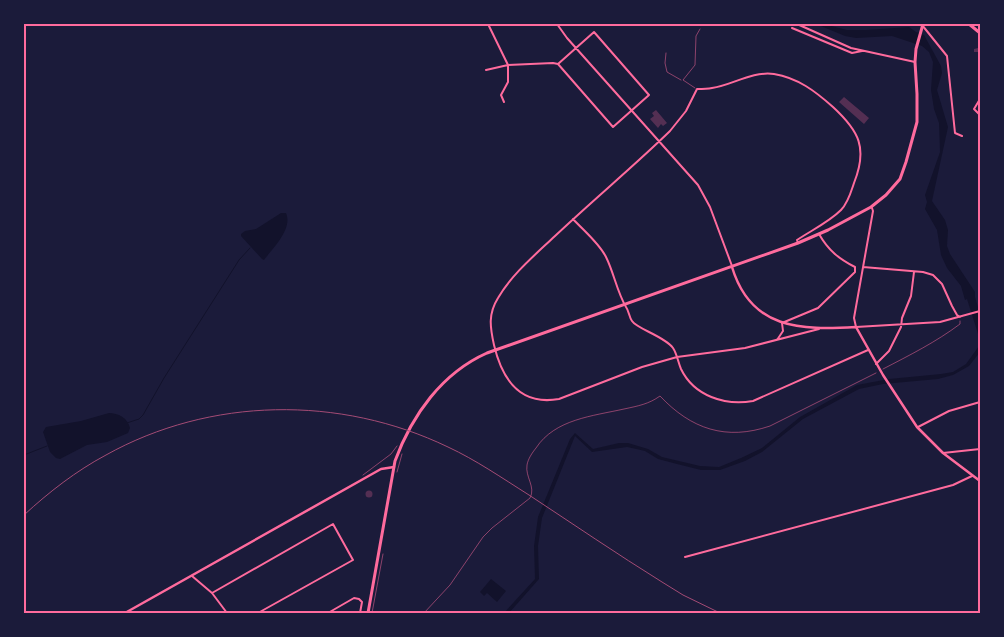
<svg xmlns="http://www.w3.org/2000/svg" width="1004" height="637" viewBox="0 0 1004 637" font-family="'PT Sans Narrow',sans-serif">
<rect width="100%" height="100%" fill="#1b1b3a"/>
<path fill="#12122b" d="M 816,24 L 824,24 L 847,30 L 866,30 L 909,27 L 916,32 L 924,35 L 941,66 L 942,73 L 937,90 L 948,127 L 932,201 L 945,220 L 948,230 L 947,246 L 950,254 L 975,292 L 975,297 L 980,314 L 980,352 L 969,366 L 953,375 L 938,379 L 883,384 L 859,389 L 803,419 L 762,452 L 745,461 L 720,470 L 701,470 L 677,464 L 658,459 L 645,451 L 627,447 L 592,452 L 575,436 L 542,518 L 538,546 L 539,579 L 509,613 L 504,613 L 535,579 L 534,546 L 538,517 L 570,439 L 575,433 L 593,449 L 619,443 L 628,443 L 648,449 L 662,457 L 700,466 L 719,467 L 741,458 L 762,448 L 800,417 L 857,385 L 889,379 L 941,374 L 953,372 L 966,364 L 979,346 L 979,337 L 967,299 L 965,300 L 961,286 L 947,268 L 941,255 L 937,230 L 925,209 L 927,202 L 925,195 L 940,152 L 939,123 L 934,109 L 931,90 L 933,62 L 929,52 L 922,46 L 892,36 L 856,38 L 845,36 Z
M 281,213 L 286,213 C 293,229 273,248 264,260 L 262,259 L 241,236 L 241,234 L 245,231 L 256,229 Z
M 109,413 C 118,413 128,418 130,428 L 128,433 L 107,442 L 87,445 L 60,459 L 56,458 L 50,452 L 43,432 L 46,427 L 81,421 Z
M 491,579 L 506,591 L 497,602 L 487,593 L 484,596 L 480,592 Z"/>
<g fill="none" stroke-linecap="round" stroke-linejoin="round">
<path stroke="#12122b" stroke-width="1" d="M 127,423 L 139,419 L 143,415 L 164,378 L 239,260 L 250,248
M 24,455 L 47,446"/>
</g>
<path fill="#542f53" d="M 978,44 L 980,44 L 980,52 L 974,52 L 974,49 L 978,48 Z
M 844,97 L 869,118 L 864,124 L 839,102 Z
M 656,110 L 667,123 L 663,126 L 661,124 L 658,128 L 650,119 L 654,116 L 652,113 Z
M365.5 494a3.5 3.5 0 1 1 7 0a3.5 3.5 0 1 1-7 0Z"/>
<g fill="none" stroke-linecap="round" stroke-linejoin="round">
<path stroke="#ff6b9d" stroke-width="0.5" d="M 883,369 C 910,355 936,342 960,324 L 960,321
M 397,472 L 402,454
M 363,475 L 391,454 L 397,446
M 372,613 L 383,554
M 424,613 L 450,585 L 483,537 L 492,528 L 530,498 C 536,487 525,477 527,465 C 528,459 532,453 536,448 C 555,419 593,416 624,409 C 638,406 649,404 660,396 C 691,429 726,441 770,426 L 876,373"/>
<path stroke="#ff6b9d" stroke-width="0.5" d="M 666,53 L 665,63 L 667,72 L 681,80
M 695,88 L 683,80 L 695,65 L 696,36 L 700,29"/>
<path stroke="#ff6b9d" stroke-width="2" d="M 488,24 L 508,65 L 508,82 L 501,95 L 504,102
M 557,24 L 567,38 L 698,185 L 710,207 L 732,266
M 797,24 L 851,48 L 915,62
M 922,25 L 947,56 L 955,133 L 962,136
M 792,28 L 852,53 L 862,51
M 594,32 L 649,95 L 613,127 L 558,64 Z
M 486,70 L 508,65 L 553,63 L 558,64
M 980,99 L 974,109 L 980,115
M 872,208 L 873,211 L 854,318 L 856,327 L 940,322 L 980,311
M 573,219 C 584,231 599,243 606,257 C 614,273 617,292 626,307 C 629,311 629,317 632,321 C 637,329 664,336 673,348 C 677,354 678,362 681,369 C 694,396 725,406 753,401 L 868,350
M 798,243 L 797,240 C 812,230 829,222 841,210 C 848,203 851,192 854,183 C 868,148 859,131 833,107 C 815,91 798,78 774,74 C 751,71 733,85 712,88 C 707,89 701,89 697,89 L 686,111 L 670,131 C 633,167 593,200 555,236 C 535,255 512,274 498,298 C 488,314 490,327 494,345 C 502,379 520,406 559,399 L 642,367 L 677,357 L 745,348 L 819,329
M 863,267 L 923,272 L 933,275 L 942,284 L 952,306 L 957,315 L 960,317
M 777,340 L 783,331 L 782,323 L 818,308 L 855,272 L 855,267 C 839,259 828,250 819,234
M 876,364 L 889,351 L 901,327 L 902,318 L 911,296 L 914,272
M 918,427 L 949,411 L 980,402
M 943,453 L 980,449
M 685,557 L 953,485 L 972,476
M 192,576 L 212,593 L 227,613
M 212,593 L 333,524 L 353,560 L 258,613
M 328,613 L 354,598 L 359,599 L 362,602 L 360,613"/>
<path stroke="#ff6b9d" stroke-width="2.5" d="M 732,267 C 751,330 801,330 856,327 L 883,375 L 917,427 L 943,453 L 980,481
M 125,613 L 381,469 L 394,467"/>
<path stroke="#ff6b9d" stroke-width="3" d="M 969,24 L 980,33
M 368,613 L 395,461 C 412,415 442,373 487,353 L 798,243 L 828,230 L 871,207 L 886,195 L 900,179 L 906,162 L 917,122 L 917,94 L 915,62 L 916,49 L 923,24"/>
<path stroke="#a44b75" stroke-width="1" d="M 24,515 C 49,492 76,471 106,455 C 210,397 340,395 448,447 C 476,460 502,478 529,495 C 573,524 617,554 662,582 L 683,595 L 720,613"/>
</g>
<rect width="1004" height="637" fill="none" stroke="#1b1b3a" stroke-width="50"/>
<rect x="25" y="25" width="954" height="587" fill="none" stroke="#ff6b9d" stroke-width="2"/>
</svg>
